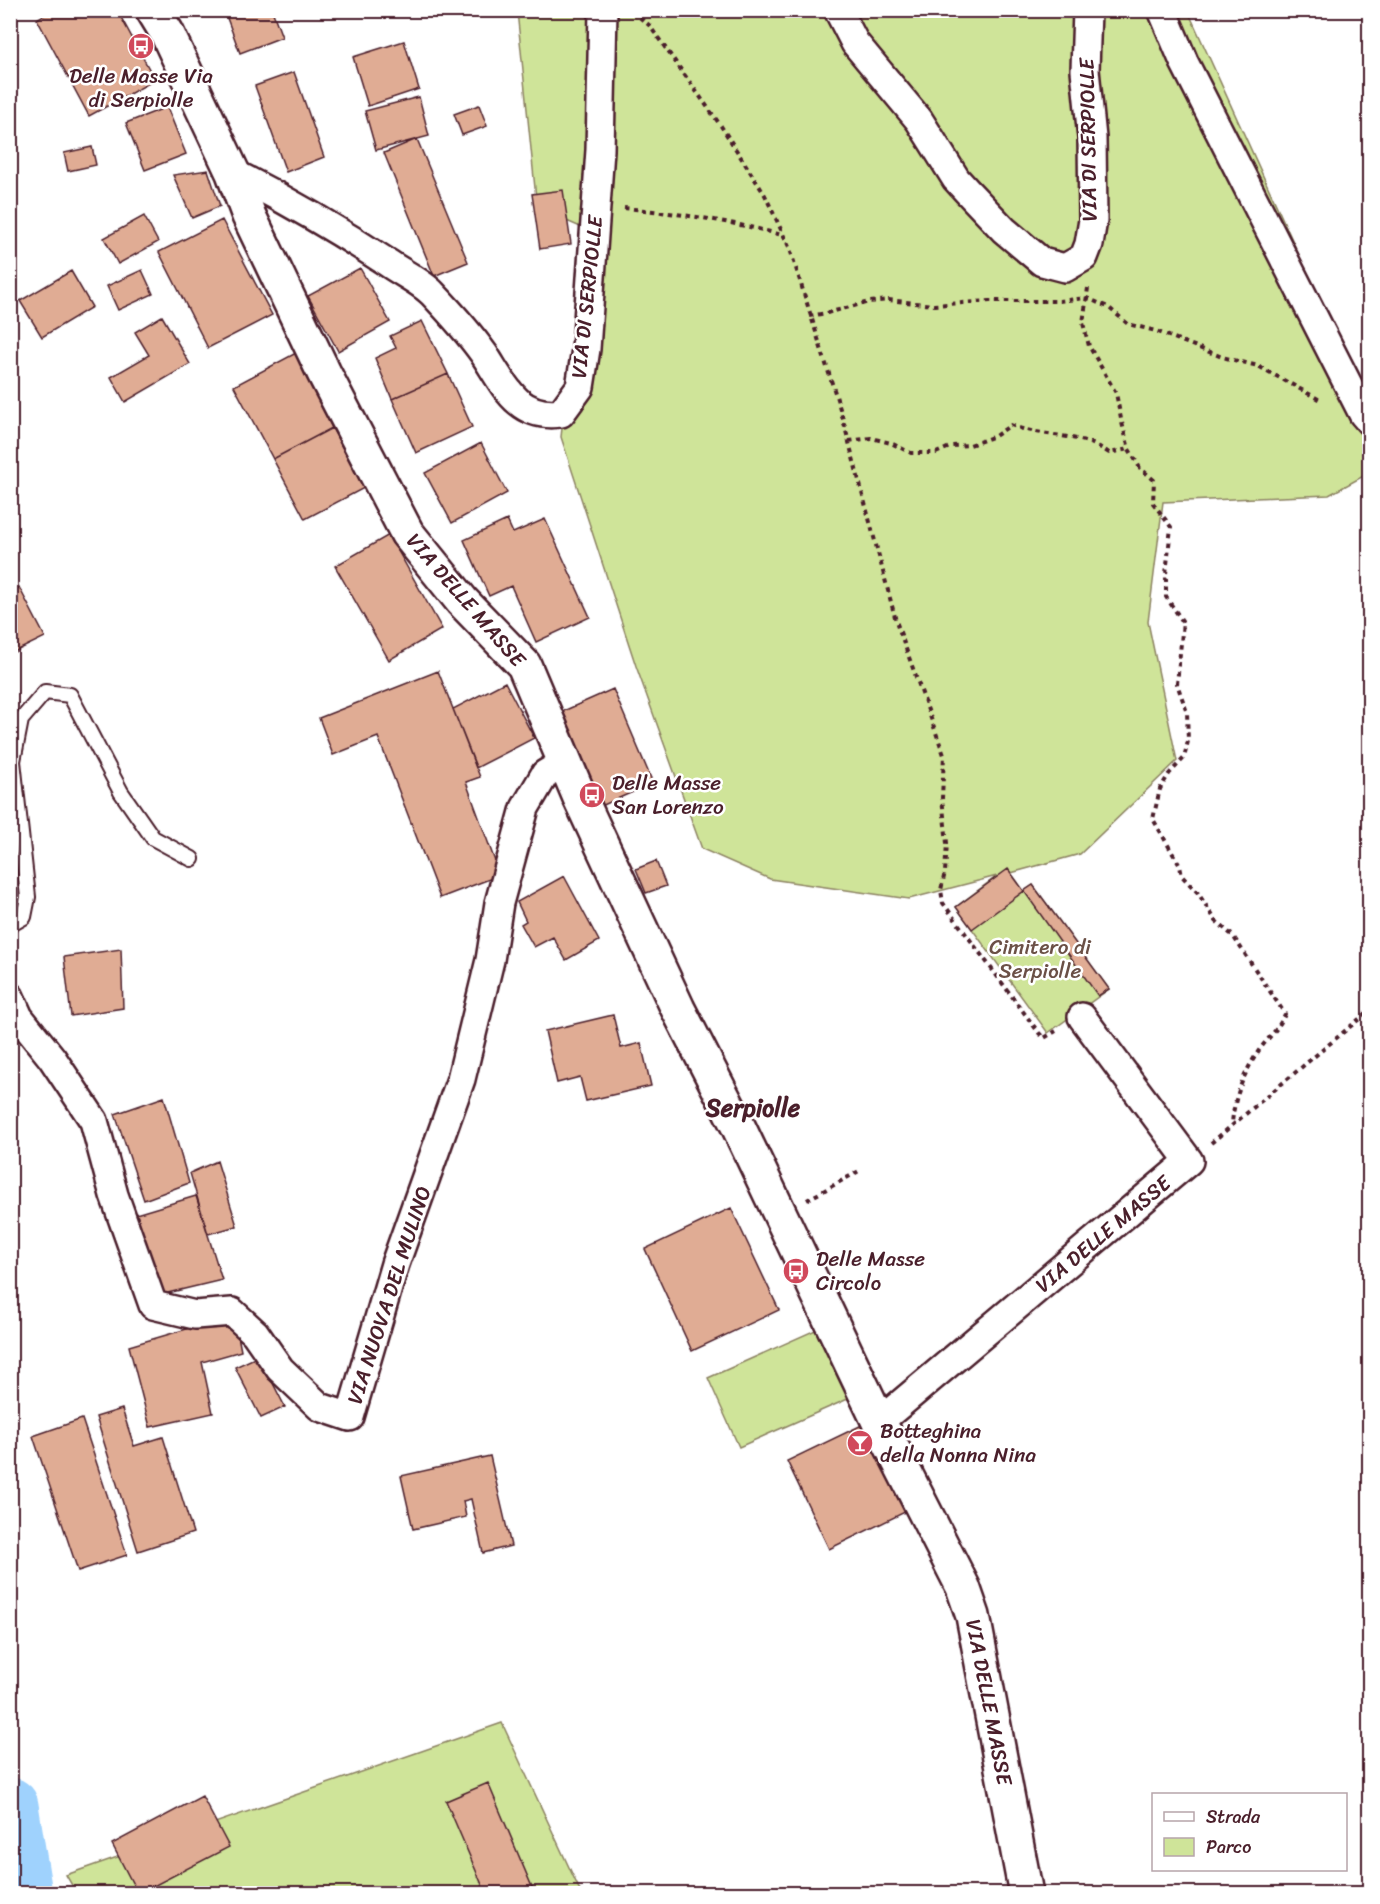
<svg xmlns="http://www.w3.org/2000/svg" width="1380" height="1904" viewBox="0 0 1380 1904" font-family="Sriracha,sans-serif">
<rect width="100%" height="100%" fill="#fff"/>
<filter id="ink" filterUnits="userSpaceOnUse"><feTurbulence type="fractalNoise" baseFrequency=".0167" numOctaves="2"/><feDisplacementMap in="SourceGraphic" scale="12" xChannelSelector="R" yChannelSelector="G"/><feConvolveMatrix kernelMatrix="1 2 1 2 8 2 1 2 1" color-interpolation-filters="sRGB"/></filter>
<g filter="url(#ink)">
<path fill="#cfe499" stroke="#8c8262" stroke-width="1.5" d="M 517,11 L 1188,11 L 1369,409 L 1369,473 L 1329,495 L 1163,502 L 1148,622 L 1177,761 L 1080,854 L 1011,873 L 1024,891 L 1033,885 L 1109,989 L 1048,1033 L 956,907 L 997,876 L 909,899 L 770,879 L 702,849 L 636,666 L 561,437 L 585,229 L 537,208 Z
M 820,1328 L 850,1398 L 739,1447 L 708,1378 Z
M 502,1723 L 581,1893 L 77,1894 L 66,1875 Z"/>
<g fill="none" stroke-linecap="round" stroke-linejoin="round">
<path stroke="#9fd2fd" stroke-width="57" d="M 10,1806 L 24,1894"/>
</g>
<path fill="#e0ac94" stroke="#4a1f2b" stroke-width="1.5" d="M 52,10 L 117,10 L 155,80 L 89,116 L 37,19 Z
M 224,10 L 272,10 L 282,37 L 240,53 Z
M 404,41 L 419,89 L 368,106 L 353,57 Z
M 294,72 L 324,157 L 286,172 L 255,86 Z
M 419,97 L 429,136 L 376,150 L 365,111 Z
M 479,105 L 487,126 L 462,135 L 454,114 Z
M 167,107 L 186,154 L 145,170 L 126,123 Z
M 417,139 L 468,262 L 434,276 L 384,153 Z
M 92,147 L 96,165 L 68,171 L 64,153 Z
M 208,170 L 220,206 L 192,218 L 173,175 Z
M 563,190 L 571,244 L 540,249 L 532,194 Z
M 144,216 L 158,242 L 118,264 L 104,238 Z
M 222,220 L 272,315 L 208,348 L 159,252 Z
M 360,268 L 390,322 L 338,351 L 308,296 Z
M 142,270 L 153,294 L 118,310 L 107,286 Z
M 71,271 L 92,307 L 42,337 L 20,301 Z
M 162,316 L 190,364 L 125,402 L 111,377 L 149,355 L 135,332 Z
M 422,321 L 448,374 L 392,399 L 375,358 L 396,348 L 390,336 Z
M 296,353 L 332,428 L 273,459 L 234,386 Z
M 448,374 L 472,427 L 416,453 L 392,399 Z
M 332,428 L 364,488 L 305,519 L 273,459 Z
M 481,443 L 507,493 L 452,523 L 425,473 Z
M 545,519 L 590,617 L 536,642 L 511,586 L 489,596 L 464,540 L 507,520 L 513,533 Z
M 389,535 L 442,629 L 389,660 L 335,566 Z
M 19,587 L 45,637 L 10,654 L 10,591 Z
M 438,671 L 480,777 L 466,782 L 500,875 L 440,898 L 378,737 L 333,755 L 319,718 Z
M 505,682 L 534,738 L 476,768 L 453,709 Z
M 613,689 L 653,783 L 599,807 L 559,713 Z
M 656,861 L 666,886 L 646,893 L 636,869 Z
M 1008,869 L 1024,891 L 972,929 L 956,907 Z
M 564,876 L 599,941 L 566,960 L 553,937 L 534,947 L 521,924 L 526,921 L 517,902 Z
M 1033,885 L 1109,989 L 1098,996 L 1024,891 Z
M 121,949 L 123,1008 L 71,1016 L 64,957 Z
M 613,1015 L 621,1048 L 641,1043 L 651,1086 L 586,1101 L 580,1077 L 557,1083 L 545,1031 Z
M 164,1097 L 189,1183 L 144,1200 L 115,1114 Z
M 217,1161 L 237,1226 L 208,1234 L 190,1173 Z
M 196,1196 L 222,1280 L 155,1296 L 126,1217 Z
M 731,1208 L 779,1310 L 692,1351 L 645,1249 Z
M 236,1325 L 241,1351 L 202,1362 L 213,1413 L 150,1427 L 129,1346 L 190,1328 Z
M 259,1356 L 285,1407 L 261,1418 L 235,1367 Z
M 122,1409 L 134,1446 L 163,1437 L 193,1533 L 138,1551 L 96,1417 Z
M 82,1419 L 127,1555 L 78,1571 L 33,1436 Z
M 866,1423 L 907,1511 L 829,1549 L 787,1461 Z
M 490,1456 L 511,1546 L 483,1553 L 471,1499 L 463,1501 L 466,1517 L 413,1529 L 401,1476 Z
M 488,1783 L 535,1894 L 486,1894 L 446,1801 Z
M 202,1796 L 229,1847 L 138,1894 L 112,1844 Z"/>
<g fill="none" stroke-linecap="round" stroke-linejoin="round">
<defs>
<path id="service" d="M 10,925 L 24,917 L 28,897 L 13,761 L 21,720 L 45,692 L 70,695 L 121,792 L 153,838 L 192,859"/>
<path id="minor" d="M 838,10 L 855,43 L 919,120 L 956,179 L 966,190 L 1004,230 L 1042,262 L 1065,268 L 1084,257 L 1089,244 L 1093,220 L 1092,138 L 1085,70 L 1087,10
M 1162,10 L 1184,62 L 1363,414 L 1370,422
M 233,173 C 287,200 338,230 388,263 C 402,273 422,282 433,294 C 451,313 469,333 484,354 C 504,384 517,419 561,413 L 580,387 L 586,349 L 600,150 L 603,10
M 10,997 L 19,1017 L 52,1058 L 94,1121 L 114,1195 L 153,1305 L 195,1315 L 232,1312 L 255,1333 L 280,1369 L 320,1407 L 350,1417 L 395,1264 L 461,1079 L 490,960 L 499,903 L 525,808 L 545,774 L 565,762
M 879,1422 L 1189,1161 L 1082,1017"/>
<path id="tertiary" d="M 153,10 L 167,33 L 233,173 L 249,216 L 324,373 L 407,533 L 462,601 L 524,665 L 581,800 L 678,1009 L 738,1126 L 879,1422 L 963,1587 L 973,1616 L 1026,1894"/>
</defs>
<use href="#service" stroke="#4a1f2b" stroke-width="18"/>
<use href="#minor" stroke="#4a1f2b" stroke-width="32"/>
<use href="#tertiary" stroke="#4a1f2b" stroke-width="38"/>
<path stroke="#4a1f2b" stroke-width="4" stroke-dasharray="4.5 4.5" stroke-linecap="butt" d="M 633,12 L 649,25 L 721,126 L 765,195 L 790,249 L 841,412 L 896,621 L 944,755 L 942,798 L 947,843 L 945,872 L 941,890 L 943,903 L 1039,1033 L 1044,1038 L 1056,1031
M 624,208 C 677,213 730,221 782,235
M 1088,288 L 1083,323 L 1089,346 L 1116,393 L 1121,419 L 1129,449 L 1140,468 L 1154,480 L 1153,503 L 1171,527 L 1166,574 L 1166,597 L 1183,622 L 1177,684 L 1187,712 L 1188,741 L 1184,758 L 1169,774 L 1160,789 L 1153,819 L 1180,866 L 1182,876 L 1198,893 L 1216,921 L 1233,936 L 1285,1014 C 1279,1028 1269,1037 1260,1049 C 1245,1070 1233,1099 1232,1125
M 809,316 L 827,313 L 869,302 L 889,300 L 934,305 L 990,301 L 1059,301 L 1087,298 L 1108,307 L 1128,324 L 1156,331 L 1222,357 L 1258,366 L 1322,401
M 849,441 L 871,438 L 891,443 L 911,453 L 936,453 L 952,446 L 970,445 L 995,436 L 1011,425 C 1043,438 1080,432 1109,453 L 1129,449
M 1211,1143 L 1370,1010
M 807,1200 L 859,1171"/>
<use href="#service" stroke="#fff" stroke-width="14"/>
<use href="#minor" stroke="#fff" stroke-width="27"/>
<use href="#tertiary" stroke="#fff" stroke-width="33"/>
</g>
</g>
<defs>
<symbol id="bus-disc" viewBox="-11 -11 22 22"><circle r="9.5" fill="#d1495b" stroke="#fff"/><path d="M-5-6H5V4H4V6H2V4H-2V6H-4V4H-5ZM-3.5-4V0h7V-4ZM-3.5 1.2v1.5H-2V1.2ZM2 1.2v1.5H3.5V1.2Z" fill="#fff"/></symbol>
<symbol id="bar-disc" viewBox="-11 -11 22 22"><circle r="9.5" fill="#d1495b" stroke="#fff"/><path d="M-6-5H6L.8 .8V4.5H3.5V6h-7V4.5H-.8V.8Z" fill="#fff"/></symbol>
</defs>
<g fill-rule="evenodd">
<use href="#bus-disc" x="126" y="31" width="30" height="30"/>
<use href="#bus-disc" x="577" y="780" width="30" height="30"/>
<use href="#bus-disc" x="781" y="1256" width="30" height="30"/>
<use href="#bar-disc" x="845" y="1428" width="30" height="30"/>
</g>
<g text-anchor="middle" stroke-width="5" stroke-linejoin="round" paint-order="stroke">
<g font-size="21" fill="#4a1f2b" stroke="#fff" text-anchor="start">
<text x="141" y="83" text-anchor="middle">Delle Masse Via<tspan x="141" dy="24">di Serpiolle</tspan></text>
<text x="612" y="790">Delle Masse<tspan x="612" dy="24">San Lorenzo</tspan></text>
<text x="816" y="1266">Delle Masse<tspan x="816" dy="24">Circolo</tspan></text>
<text x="880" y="1438">Botteghina<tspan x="880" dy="24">della Nonna Nina</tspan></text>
</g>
<g font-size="21" fill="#4a1f2b" stroke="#fff">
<text transform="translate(1088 140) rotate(-91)" y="7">VIA DI SERPIOLLE</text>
<text transform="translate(587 297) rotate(-84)" y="7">VIA DI SERPIOLLE</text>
<text transform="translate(466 600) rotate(49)" y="7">VIA DELLE MASSE</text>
<text transform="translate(1103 1234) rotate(-40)" y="7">VIA DELLE MASSE</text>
<text transform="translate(389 1295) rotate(-72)" y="7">VIA NUOVA DEL MULINO</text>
<text transform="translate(989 1702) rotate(79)" y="7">VIA DELLE MASSE</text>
</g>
<g font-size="21" fill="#6b5046" stroke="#fff">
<text x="1040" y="954">Cimitero di<tspan x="1040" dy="24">Serpiolle</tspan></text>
</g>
<g font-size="24" font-weight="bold" fill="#4a1f2b" stroke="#fff">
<text x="753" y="1116">Serpiolle</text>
</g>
</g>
<rect width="1380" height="1904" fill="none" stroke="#fff" stroke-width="36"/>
<rect x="18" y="18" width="1344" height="1868" fill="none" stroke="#4a1f2b" stroke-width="2" filter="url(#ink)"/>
<rect x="1152" y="1793" width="195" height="78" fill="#ffffff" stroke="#b7a5aa" stroke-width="1.5"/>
<rect x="1164" y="1812" width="30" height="9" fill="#ffffff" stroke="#b7a5aa" stroke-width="1.5"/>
<text x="1206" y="1823" font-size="18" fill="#4a1f2b">Strada</text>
<rect x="1164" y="1838" width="30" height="18" fill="#cfe499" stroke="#b7a5aa" stroke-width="1.5"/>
<text x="1206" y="1853" font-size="18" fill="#4a1f2b">Parco</text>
</svg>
